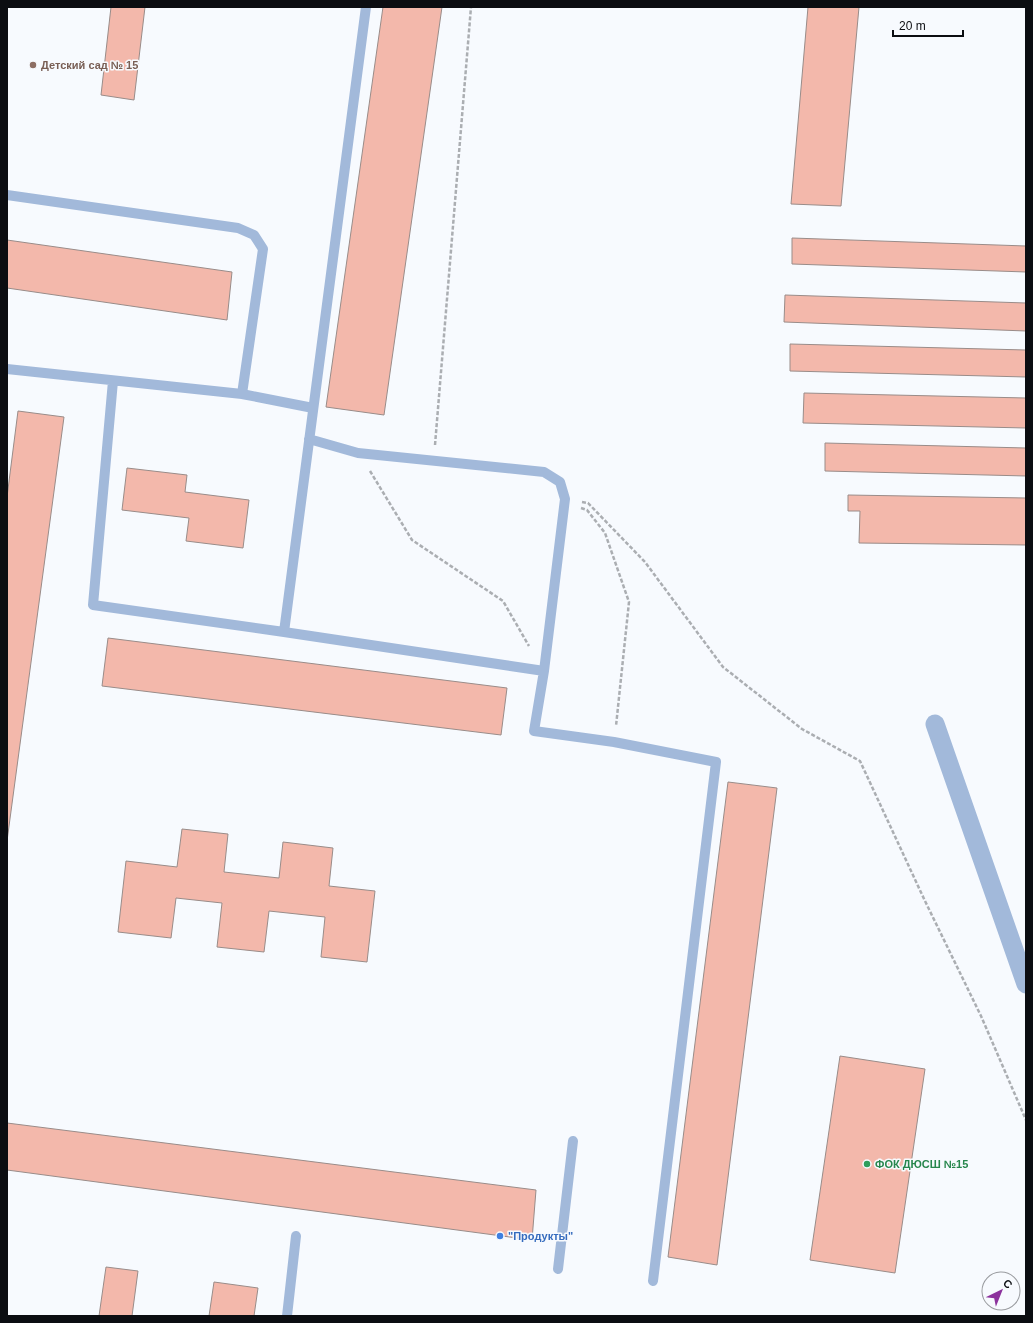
<svg xmlns="http://www.w3.org/2000/svg" width="1033" height="1323" viewBox="0 0 1033 1323" font-family="Arial,sans-serif">
<rect width="100%" height="100%" fill="#f7fafe"/>
<path fill="#f3b8ab" stroke="#998c89" d="M 111,7 L 145,7 L 134,100 L 101,95 Z
M 383,7 L 442,7 L 384,415 L 326,407 Z
M 808,7 L 859,7 L 841,206 L 791,204 Z
M 792,238 L 1026,246 L 1026,272 L 792,264 Z
M 7,240 L 232,272 L 227,320 L 7,288 Z
M 785,295 L 1026,303 L 1026,331 L 784,322 Z
M 790,344 L 1026,350 L 1026,377 L 790,371 Z
M 804,393 L 1026,398 L 1026,428 L 803,423 Z
M 18,411 L 64,417 L 7,841 L 7,497 Z
M 825,443 L 1026,448 L 1026,476 L 825,471 Z
M 127,468 L 187,475 L 185,492 L 249,500 L 243,548 L 186,541 L 189,518 L 122,510 Z
M 848,495 L 1026,498 L 1026,545 L 859,543 L 860,511 L 848,511 Z
M 108,638 L 507,688 L 501,735 L 102,686 Z
M 728,782 L 777,788 L 717,1265 L 668,1257 Z
M 182,829 L 228,834 L 224,872 L 279,878 L 283,842 L 333,848 L 329,886 L 375,891 L 367,962 L 321,957 L 325,917 L 269,911 L 264,952 L 217,947 L 222,903 L 176,898 L 171,938 L 118,932 L 126,861 L 177,867 Z
M 840,1056 L 925,1069 L 895,1273 L 810,1260 Z
M 7,1123 L 536,1190 L 532,1240 L 7,1170 Z
M 106,1267 L 138,1271 L 132,1316 L 99,1316 Z
M 214,1282 L 258,1288 L 254,1316 L 209,1316 Z"/>
<g fill="none" stroke-linecap="round" stroke-linejoin="round">
<path stroke="#abaeb2" stroke-width="2.5" stroke-dasharray="4 2" stroke-linecap="butt" d="M 435,445 L 471,7
M 370,471 L 412,540 L 503,601 L 529,646
M 582,502 L 588,503 L 645,562 L 723,667 L 802,729 L 860,761 L 925,901 L 981,1016 L 1026,1120
M 581,508 L 587,510 L 605,533 L 629,602 L 616,726"/>
<path stroke="#a2b9da" stroke-width="10" d="M 366,7 L 284,632 L 544,671 L 534,731 L 614,742 L 716,762 L 653,1281
M 7,195 L 238,228 L 254,235 L 263,249 L 242,394 L 313,408
M 7,369 L 242,394
M 113,381 L 93,605 L 284,632
M 309,439 L 358,453 L 544,472 L 560,482 L 565,499 L 544,671
M 558,1269 L 573,1141
M 287,1316 L 296,1236"/>
<path stroke="#a2b9da" stroke-width="19" d="M 935,724 L 1026,984"/>
</g>
<circle fill="#8d6e63" stroke="#f7fafe" stroke-width="1.5" cx="33" cy="65" r="4"/>
<circle fill="#2e9e5b" stroke="#f7fafe" stroke-width="1.5" cx="867" cy="1164" r="4"/>
<circle fill="#3f7fe0" stroke="#f7fafe" stroke-width="1.5" cx="500" cy="1236" r="4"/>
<g text-anchor="middle" stroke-width="3" stroke-linejoin="round" paint-order="stroke">
<g font-size="11" font-weight="bold" fill="#785e54" stroke="#f7fafe" text-anchor="start">
<text x="41" y="69">Детский сад № 15</text>
</g>
<g font-size="11" font-weight="bold" fill="#27864d" stroke="#f7fafe" text-anchor="start">
<text x="875" y="1168">ФОК ДЮСШ №15</text>
</g>
<g font-size="11" font-weight="bold" fill="#366cbe" stroke="#f7fafe" text-anchor="start">
<text x="508" y="1240">"Продукты"</text>
</g>
</g>
<rect width="1033" height="1323" fill="none" stroke="#0b0d11" stroke-width="16"/>
<g transform="translate(1001 1291) rotate(43)"><circle r="19" fill="#f7fafe" stroke="#999b9f"/>
<path d="M0-3L7 15L0 10L-7 15Z" fill="#8c329d"/>
<text y="-6" font-size="11" font-weight="bold" text-anchor="middle" fill="#0b0d11">С</text>
</g>
<path d="M893 30v6h70v-6" fill="none" stroke="#0b0d11" stroke-width="2"/>
<text x="899" y="30" font-size="12" fill="#0b0d11" stroke="#f7fafe" stroke-width="3" paint-order="stroke">20 m</text>
</svg>
